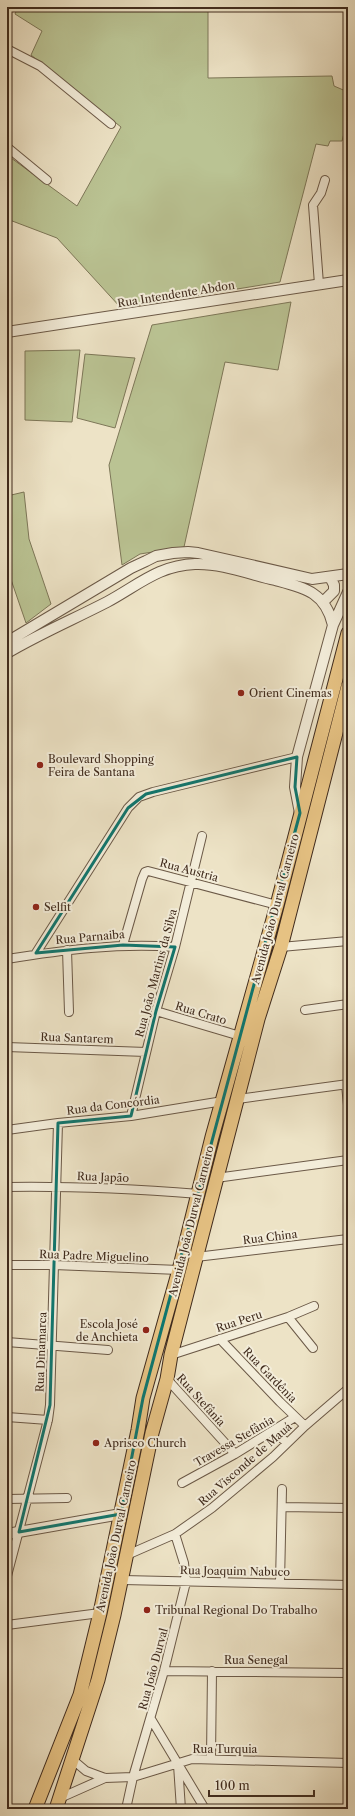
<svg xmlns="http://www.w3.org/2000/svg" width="355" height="1816" viewBox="0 0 355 1816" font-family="'Libre Caslon Text',serif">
<rect width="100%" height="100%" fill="#ede3c6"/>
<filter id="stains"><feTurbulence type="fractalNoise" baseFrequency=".005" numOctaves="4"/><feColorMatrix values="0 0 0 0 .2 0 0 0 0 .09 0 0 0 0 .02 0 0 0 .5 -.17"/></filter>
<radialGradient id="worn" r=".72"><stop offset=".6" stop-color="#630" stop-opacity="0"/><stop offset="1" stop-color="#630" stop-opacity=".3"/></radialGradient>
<path fill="#bac393" stroke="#7d7758" d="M 18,7 L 208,7 L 208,78 L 332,76 L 334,86 L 348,92 L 348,118 L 342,141 L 330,141 L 328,146 L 316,144 L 280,282 L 121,308 L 57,238 L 7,219 L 7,155 L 77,206 L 121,127 L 31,55 L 42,31 L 15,14 Z
M 291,302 L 278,370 L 225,362 L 184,547 L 140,554 L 122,565 L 109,465 L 152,325 Z
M 80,350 L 72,422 L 25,420 L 25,351 Z
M 85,354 L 135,358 L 115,428 L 77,418 Z
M 24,492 L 29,539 L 51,604 L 26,623 L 7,568 L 7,496 Z"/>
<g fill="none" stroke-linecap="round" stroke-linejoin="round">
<defs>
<path id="minor" d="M 7,49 L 40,66 L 111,124
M 7,147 L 47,180
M 319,284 L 313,205 L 321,193 L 325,180
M 338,724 L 348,725
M 123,945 L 142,879 L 145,872 L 148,871 L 277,905
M 281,947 L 348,941
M 67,950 L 69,1012
M 36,953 L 128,808 L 139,797 L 153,792 L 297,757
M 7,959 C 63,950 118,943 175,947
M 305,1010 L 348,1004
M 156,1011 L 240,1036
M 7,1047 L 146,1052
M 346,1085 L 348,1105
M 238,1099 L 348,1084
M 131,1116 L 156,1011 L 175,947 L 202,836
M 7,1130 L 58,1123 L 131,1116 L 223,1101
M 216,1178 L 348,1160
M 7,1187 C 71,1186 135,1189 199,1194
M 196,1257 L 348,1239
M 7,1265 L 54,1265 L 179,1270
M 288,1317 L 313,1348
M 220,1339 L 280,1402 L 305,1426
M 7,1342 L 108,1350
M 171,1355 L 288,1317 L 314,1306
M 167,1379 L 235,1454
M 7,1417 L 48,1420
M 274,1431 L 287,1443
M 182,1483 L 235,1454 L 295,1417
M 7,1499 L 67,1498
M 282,1507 L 348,1508
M 127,1555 L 175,1534 L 212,1508 L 273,1457 L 305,1426 L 348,1389
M 7,1576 L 48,1420 L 50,1405 L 58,1123
M 123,1580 L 348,1585
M 280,1583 L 282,1489
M 7,1625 L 100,1613
M 164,1671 L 348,1673
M 151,1719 L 205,1809
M 211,1758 L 212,1671
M 73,1760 L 86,1771 L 105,1778 L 133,1777 L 192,1759 L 348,1763
M 178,1765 L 181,1809
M 60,1798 L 105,1778
M 126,1809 L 133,1777 L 164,1671 L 186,1582 L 184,1563 L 175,1534"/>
<path id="tertiary" d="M 7,332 L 348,280
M 323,602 L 334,591 L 334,585 L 330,577
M 7,642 L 131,568 L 146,561 L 156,556 L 173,553 L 188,552 L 198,553 L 312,579 L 348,574
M 7,653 C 39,634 74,619 107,602 C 137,586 159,565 195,564 C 222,563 249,574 275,580 C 305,588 325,592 333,625
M 300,813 L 295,787 L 297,757 L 333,625 L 348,592
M 7,1534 L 121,1514"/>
<path id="primary" d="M 35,1809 L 80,1695 L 100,1613 L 138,1430 L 143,1398 L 179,1270 L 212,1137 L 277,905 L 348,633
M 56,1809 L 98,1680 L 114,1615 L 152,1433 L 167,1379 L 171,1355 L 258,1019 L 281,947 L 348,686"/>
</defs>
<use href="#minor" stroke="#6b5947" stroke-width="10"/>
<use href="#tertiary" stroke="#6b5947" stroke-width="12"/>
<use href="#primary" stroke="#402b1d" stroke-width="15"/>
<use href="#minor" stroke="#f3edda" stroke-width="8"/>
<use href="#tertiary" stroke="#f3edda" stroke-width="10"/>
<use href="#primary" stroke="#e6c283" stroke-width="13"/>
</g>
<path fill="none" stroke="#0f766e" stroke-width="3" stroke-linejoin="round" d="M 297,757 L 295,787 L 300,813 L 143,1398 L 121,1514 L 19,1532 L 50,1405 L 58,1123 L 131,1116 L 156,1011 L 175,947 L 123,945 L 36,953 L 128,808 L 146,794 Z"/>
<g fill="#8f2418" stroke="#f3edda" stroke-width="1.5">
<circle cx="241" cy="693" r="4"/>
<circle cx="40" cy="765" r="4"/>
<circle cx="36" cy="907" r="4"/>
<circle cx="146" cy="1330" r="4"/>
<circle cx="96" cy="1443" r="4"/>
<circle cx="147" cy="1610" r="4"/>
</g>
<g text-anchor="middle" stroke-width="4" stroke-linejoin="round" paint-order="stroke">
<g font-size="11" fill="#402b1d" stroke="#f3edda">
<text transform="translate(176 294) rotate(-9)" y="4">Rua Intendente Abdon</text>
<text transform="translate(189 870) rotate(15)" y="4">Rua Austria</text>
<text transform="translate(275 909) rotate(-75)" y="4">Avenida João Durval Carneiro</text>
<text transform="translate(90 937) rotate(-5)" y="4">Rua Parnaiba</text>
<text transform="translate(156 973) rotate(-75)" y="4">Rua João Martins da Silva</text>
<text transform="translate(201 1013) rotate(17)" y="4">Rua Crato</text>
<text transform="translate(77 1038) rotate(2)" y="4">Rua Santarem</text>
<text transform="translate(113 1105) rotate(-7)" y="4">Rua da Concórdia</text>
<text transform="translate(103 1177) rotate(2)" y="4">Rua Japão</text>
<text transform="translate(191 1221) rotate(-76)" y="4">Avenida João Durval Carneiro</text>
<text transform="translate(270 1237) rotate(-7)" y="4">Rua China</text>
<text transform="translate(94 1256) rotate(2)" y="4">Rua Padre Miguelino</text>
<text transform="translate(239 1321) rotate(-18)" y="4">Rua Peru</text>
<text transform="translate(41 1352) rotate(-88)" y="4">Rua Dinamarca</text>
<text transform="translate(270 1375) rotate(46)" y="4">Rua Gardênia</text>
<text transform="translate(201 1400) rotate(48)" y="4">Rua Stefânia</text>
<text transform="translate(234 1441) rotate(-30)" y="4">Travessa Stefânia</text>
<text transform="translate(245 1464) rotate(-41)" y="4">Rua Visconde de Mauá</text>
<text transform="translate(116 1536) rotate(-78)" y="4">Avenida João Durval Carneiro</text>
<text transform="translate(235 1571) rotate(1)" y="4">Rua Joaquim Nabuco</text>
<text x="256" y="1664">Rua Senegal</text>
<text transform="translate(153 1669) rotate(-75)" y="4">Rua João Durval</text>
<text x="225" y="1753">Rua Turquia</text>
</g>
<g font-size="11" fill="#402b1d" stroke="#f3edda" text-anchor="start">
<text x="249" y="697">Orient Cinemas</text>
<text x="48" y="763">Boulevard Shopping<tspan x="48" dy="13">Feira de Santana</tspan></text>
<text x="44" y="911">Selfit</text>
<text x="138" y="1328" text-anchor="end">Escola José<tspan x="138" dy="13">de Anchieta</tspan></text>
<text x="104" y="1447">Aprisco Church</text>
<text x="155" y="1614">Tribunal Regional Do Trabalho</text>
</g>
</g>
<rect width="355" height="1816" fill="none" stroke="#ede3c6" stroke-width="24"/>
<rect x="8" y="8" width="339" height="1800" fill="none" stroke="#402b1d" stroke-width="2"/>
<rect x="12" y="12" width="331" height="1792" fill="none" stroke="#402b1d"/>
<path d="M209 1790v6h105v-6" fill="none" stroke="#402b1d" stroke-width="2"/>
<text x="215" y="1790" font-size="12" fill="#402b1d" stroke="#f3edda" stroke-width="3" paint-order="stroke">100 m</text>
<rect width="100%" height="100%" filter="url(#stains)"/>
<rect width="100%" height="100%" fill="url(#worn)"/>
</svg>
